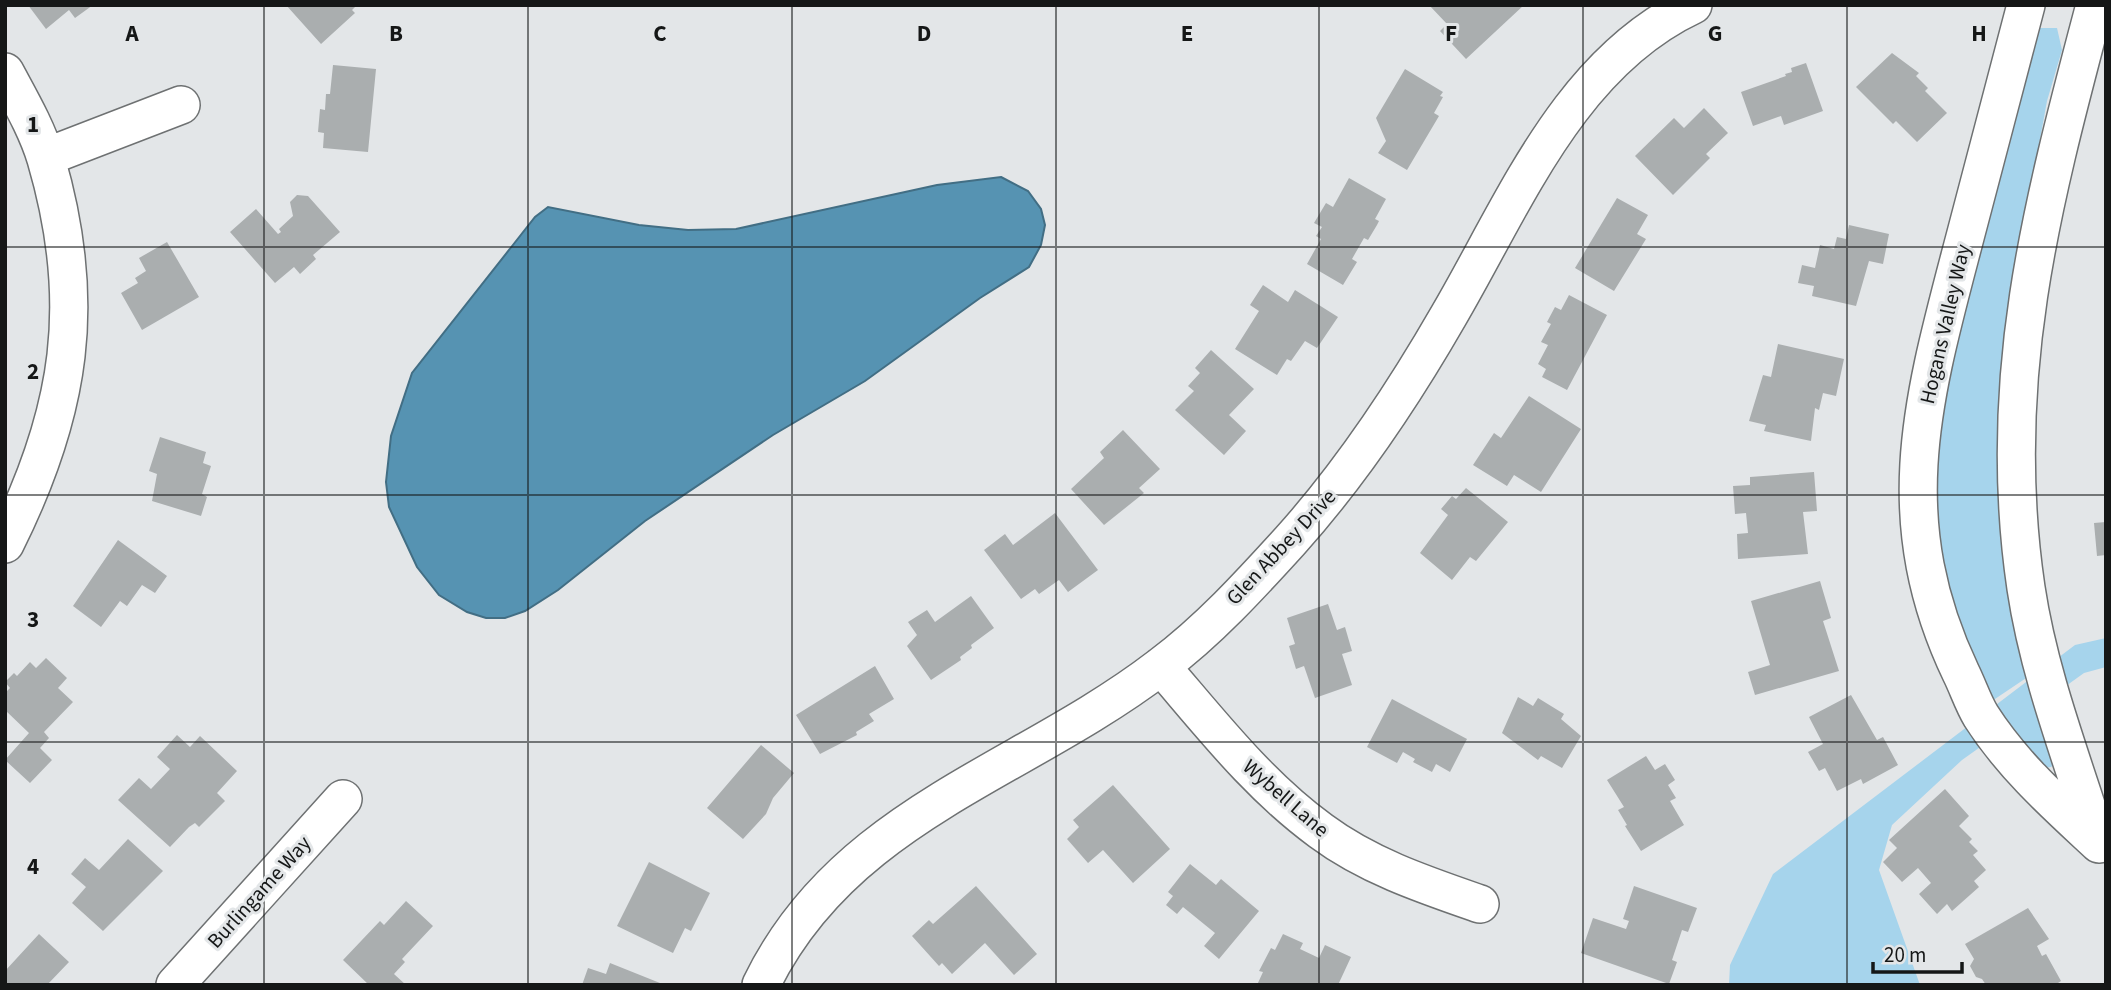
<svg xmlns="http://www.w3.org/2000/svg" width="2111" height="990" viewBox="0 0 2111 990" font-family="'Source Sans 3',sans-serif">
<rect width="100%" height="100%" fill="#e3e6e8"/>
<path fill="#a6d4ec" d="M 2040,28 L 2057,28 L 2062,50 L 2047,101 L 2032,183 L 2035,672 L 1989,703 L 1945,588 L 1932,512 L 1947,368 L 2029,56 Z
M 2106,638 L 2106,667 L 2084,673 L 2045,701 L 2061,758 L 2051,767 L 2037,769 L 2007,728 L 1962,760 L 1892,825 L 1879,870 L 1920,985 L 1729,985 L 1730,965 L 1773,874 L 2075,645 Z"/>
<path fill="#5693b2" stroke="#426e84" stroke-width="2" d="M 1001,177 L 1028,191 L 1041,209 L 1045,225 L 1041,245 L 1029,267 L 980,298 L 865,381 L 773,435 L 645,521 L 558,590 L 525,611 L 505,618 L 486,618 L 467,612 L 439,595 L 417,567 L 389,507 L 386,482 L 391,436 L 412,373 L 535,217 L 548,207 L 639,225 L 688,230 L 736,229 L 937,185 Z"/>
<path fill="#aaaeaf" d="M 28,5 L 93,5 L 75,18 L 69,10 L 46,29 Z
M 286,5 L 357,5 L 352,10 L 355,13 L 321,44 Z
M 1429,5 L 1524,5 L 1466,59 L 1440,31 L 1447,24 Z
M 1892,53 L 1919,73 L 1916,76 L 1928,88 L 1925,91 L 1947,113 L 1917,142 L 1896,121 L 1893,124 L 1856,87 Z
M 1806,63 L 1823,111 L 1784,125 L 1781,116 L 1753,126 L 1741,92 L 1786,76 L 1785,74 L 1792,72 L 1791,68 Z
M 333,65 L 376,69 L 368,152 L 323,148 L 324,133 L 318,132 L 320,109 L 325,110 L 326,94 L 330,94 Z
M 1405,69 L 1443,92 L 1440,96 L 1443,97 L 1434,113 L 1439,116 L 1407,170 L 1378,153 L 1386,141 L 1376,118 Z
M 1704,108 L 1728,133 L 1706,154 L 1710,158 L 1673,195 L 1635,156 L 1674,118 L 1684,128 Z
M 1349,178 L 1386,199 L 1375,219 L 1379,221 L 1377,225 L 1368,240 L 1364,238 L 1352,259 L 1357,262 L 1343,285 L 1307,264 L 1321,239 L 1316,236 L 1322,227 L 1314,223 L 1326,203 L 1333,207 Z
M 297,195 L 308,196 L 340,232 L 313,255 L 316,259 L 300,274 L 294,267 L 275,283 L 230,232 L 256,209 L 278,234 L 281,232 L 279,229 L 293,216 L 290,202 Z
M 1617,198 L 1648,215 L 1637,234 L 1646,239 L 1614,291 L 1575,268 Z
M 1849,225 L 1889,234 L 1883,264 L 1869,261 L 1856,306 L 1812,296 L 1814,286 L 1798,283 L 1802,265 L 1815,268 L 1820,245 L 1834,249 L 1837,237 L 1846,239 Z
M 167,242 L 199,297 L 142,330 L 121,293 L 138,283 L 135,278 L 146,271 L 139,258 Z
M 1263,285 L 1288,302 L 1295,290 L 1338,317 L 1317,348 L 1305,341 L 1291,361 L 1287,359 L 1277,375 L 1235,349 L 1259,311 L 1250,305 Z
M 1569,295 L 1607,315 L 1567,390 L 1542,377 L 1546,369 L 1538,364 L 1548,345 L 1541,342 L 1551,324 L 1547,322 L 1555,307 L 1561,310 Z
M 1778,344 L 1844,359 L 1836,396 L 1823,393 L 1819,410 L 1815,408 L 1811,441 L 1764,431 L 1766,425 L 1749,421 L 1763,375 L 1771,377 Z
M 1211,350 L 1254,389 L 1229,415 L 1246,431 L 1224,455 L 1175,410 L 1194,391 L 1188,386 L 1200,373 L 1195,368 Z
M 1529,396 L 1581,429 L 1541,492 L 1514,475 L 1507,486 L 1473,465 L 1494,433 L 1501,438 Z
M 1123,430 L 1160,469 L 1139,488 L 1144,493 L 1104,525 L 1071,489 L 1104,458 L 1100,452 Z
M 160,437 L 206,452 L 203,463 L 211,466 L 202,494 L 207,497 L 201,516 L 152,501 L 157,474 L 149,471 Z
M 1814,472 L 1817,511 L 1803,512 L 1808,554 L 1738,559 L 1737,534 L 1748,533 L 1746,513 L 1735,514 L 1733,486 L 1750,485 L 1750,477 Z
M 1466,488 L 1508,522 L 1476,561 L 1470,557 L 1452,580 L 1420,553 L 1448,515 L 1441,509 L 1452,496 L 1456,499 Z
M 1055,513 L 1098,570 L 1068,592 L 1059,580 L 1039,594 L 1035,589 L 1021,599 L 984,550 L 1005,534 L 1013,545 Z
M 2106,522 L 2106,555 L 2097,556 L 2094,523 Z
M 118,540 L 167,576 L 155,593 L 142,585 L 127,606 L 120,601 L 101,627 L 73,606 Z
M 1820,581 L 1831,618 L 1823,621 L 1839,671 L 1755,695 L 1748,672 L 1770,665 L 1751,601 Z
M 971,596 L 994,628 L 971,645 L 972,648 L 960,657 L 961,660 L 931,680 L 907,646 L 917,635 L 908,622 L 927,610 L 935,622 Z
M 1328,604 L 1337,630 L 1345,627 L 1352,651 L 1342,654 L 1352,685 L 1315,698 L 1304,666 L 1296,669 L 1289,646 L 1295,644 L 1287,618 Z
M 46,658 L 67,678 L 58,688 L 73,702 L 44,732 L 49,738 L 40,748 L 52,760 L 30,783 L 5,760 L 29,733 L 5,710 L 5,693 L 10,688 L 5,682 L 14,673 L 17,676 L 30,662 L 36,668 Z
M 875,666 L 894,699 L 869,714 L 874,721 L 856,732 L 857,735 L 820,754 L 796,715 Z
M 1851,695 L 1877,740 L 1883,737 L 1898,765 L 1863,784 L 1861,779 L 1837,791 L 1825,768 L 1819,771 L 1808,752 L 1823,744 L 1809,717 Z
M 1518,697 L 1533,706 L 1538,698 L 1564,714 L 1561,719 L 1581,736 L 1562,768 L 1541,756 L 1538,760 L 1502,733 Z
M 1392,699 L 1467,739 L 1450,772 L 1436,764 L 1432,772 L 1413,762 L 1415,759 L 1403,752 L 1397,763 L 1367,747 Z
M 177,735 L 190,747 L 200,736 L 237,771 L 217,793 L 225,801 L 199,827 L 195,823 L 189,827 L 170,847 L 118,800 L 139,778 L 151,789 L 170,769 L 157,757 Z
M 761,745 L 794,773 L 773,798 L 766,814 L 743,839 L 707,808 Z
M 1646,756 L 1655,770 L 1665,764 L 1675,780 L 1668,785 L 1676,798 L 1670,801 L 1684,825 L 1641,851 L 1625,826 L 1627,825 L 1618,810 L 1624,807 L 1607,780 Z
M 1113,785 L 1170,849 L 1133,883 L 1103,850 L 1088,863 L 1067,839 L 1079,827 L 1073,820 Z
M 1945,789 L 1969,816 L 1959,826 L 1972,839 L 1969,842 L 1978,851 L 1973,855 L 1986,870 L 1974,881 L 1979,887 L 1952,911 L 1947,904 L 1937,914 L 1919,894 L 1931,883 L 1918,868 L 1902,882 L 1883,862 L 1897,848 L 1889,840 Z
M 128,839 L 163,871 L 103,931 L 72,903 L 86,887 L 71,874 L 85,858 L 99,870 Z
M 649,862 L 710,893 L 691,931 L 685,928 L 673,953 L 617,926 Z
M 1190,864 L 1216,885 L 1221,879 L 1259,911 L 1219,959 L 1204,946 L 1215,933 L 1183,907 L 1177,914 L 1166,905 L 1173,896 L 1168,892 Z
M 976,886 L 1037,954 L 1014,975 L 985,943 L 952,974 L 942,963 L 939,966 L 912,936 L 929,920 L 933,924 Z
M 1634,886 L 1697,908 L 1688,932 L 1682,930 L 1672,960 L 1677,962 L 1669,984 L 1581,953 L 1593,918 L 1626,929 L 1629,921 L 1623,919 Z
M 406,901 L 433,926 L 402,959 L 405,962 L 394,974 L 406,985 L 369,985 L 343,960 L 380,921 L 384,925 Z
M 2028,908 L 2049,939 L 2037,946 L 2042,956 L 2046,954 L 2061,981 L 2055,985 L 1986,985 L 1982,979 L 1976,977 L 1970,966 L 1974,959 L 1965,944 Z
M 39,934 L 69,962 L 47,985 L 5,985 L 5,971 Z
M 1283,934 L 1303,943 L 1300,949 L 1319,958 L 1325,945 L 1351,957 L 1338,985 L 1257,985 L 1263,972 L 1259,971 L 1271,948 L 1275,950 Z
M 610,963 L 665,985 L 582,985 L 588,968 L 606,974 Z"/>
<g fill="none" stroke-linecap="round" stroke-linejoin="round">
<defs>
<path id="minor" d="M 2026,5 C 2005,84 1985,162 1964,241 C 1923,397 1887,518 1961,673 C 1968,687 1973,703 1981,716 C 2013,766 2056,804 2099,844
M 2095,5 C 2042,205 1995,379 2026,588 C 2039,675 2072,759 2098,842
M 5,72 C 20,100 37,129 46,159 C 88,302 71,412 5,544
M 46,157 L 181,105
M 1161,666 C 1211,724 1258,785 1321,831 C 1368,866 1425,885 1480,904
M 175,985 L 343,799
M 761,985 C 843,815 1022,773 1161,666 C 1208,631 1250,585 1290,541 C 1352,472 1403,395 1449,315 C 1514,204 1569,63 1693,5"/>
</defs>
<use href="#minor" stroke="#6e7172" stroke-width="40"/>
<use href="#minor" stroke="#fff" stroke-width="37"/>
</g>
<path fill="none" stroke="#151717" stroke-width="2" stroke-opacity="0.55" d="M 264,5 L 264,985M 528,5 L 528,985M 792,5 L 792,985M 1056,5 L 1056,985M 1319,5 L 1319,985M 1583,5 L 1583,985M 1847,5 L 1847,985M 5,247 L 2106,247M 5,495 L 2106,495M 5,742 L 2106,742"/>
<g text-anchor="middle" stroke-width="6" stroke-linejoin="round" paint-order="stroke">
<g font-size="21" fill="#151717" stroke="#e3e6e8">
<text transform="translate(1945 324) rotate(-77)" y="7">Hogans Valley Way</text>
<text transform="translate(1281 547) rotate(-47)" y="7">Glen Abbey Drive</text>
<text transform="translate(1286 798) rotate(41)" y="7">Wybell Lane</text>
<text transform="translate(259 892) rotate(-48)" y="7">Burlingame Way</text>
</g>
</g>
<g font-size="23" text-anchor="middle" font-weight="bold" fill="#151717" stroke="#e3e6e8" stroke-width="6" stroke-linejoin="round" paint-order="stroke">
<text x="132" y="41">A</text>
<text x="396" y="41">B</text>
<text x="660" y="41">C</text>
<text x="924" y="41">D</text>
<text x="1187" y="41">E</text>
<text x="1451" y="41">F</text>
<text x="1715" y="41">G</text>
<text x="1979" y="41">H</text>
<text x="33" y="132">1</text>
<text x="33" y="379">2</text>
<text x="33" y="627">3</text>
<text x="33" y="874">4</text>
</g>
<rect width="2111" height="990" fill="none" stroke="#151717" stroke-width="14"/>
<path d="M1873 962v10h89v-10" fill="none" stroke="#151717" stroke-width="3.5"/>
<text x="1884" y="962" font-size="21" fill="#151717" stroke="#e3e6e8" stroke-width="5" paint-order="stroke">20 m</text>
</svg>
